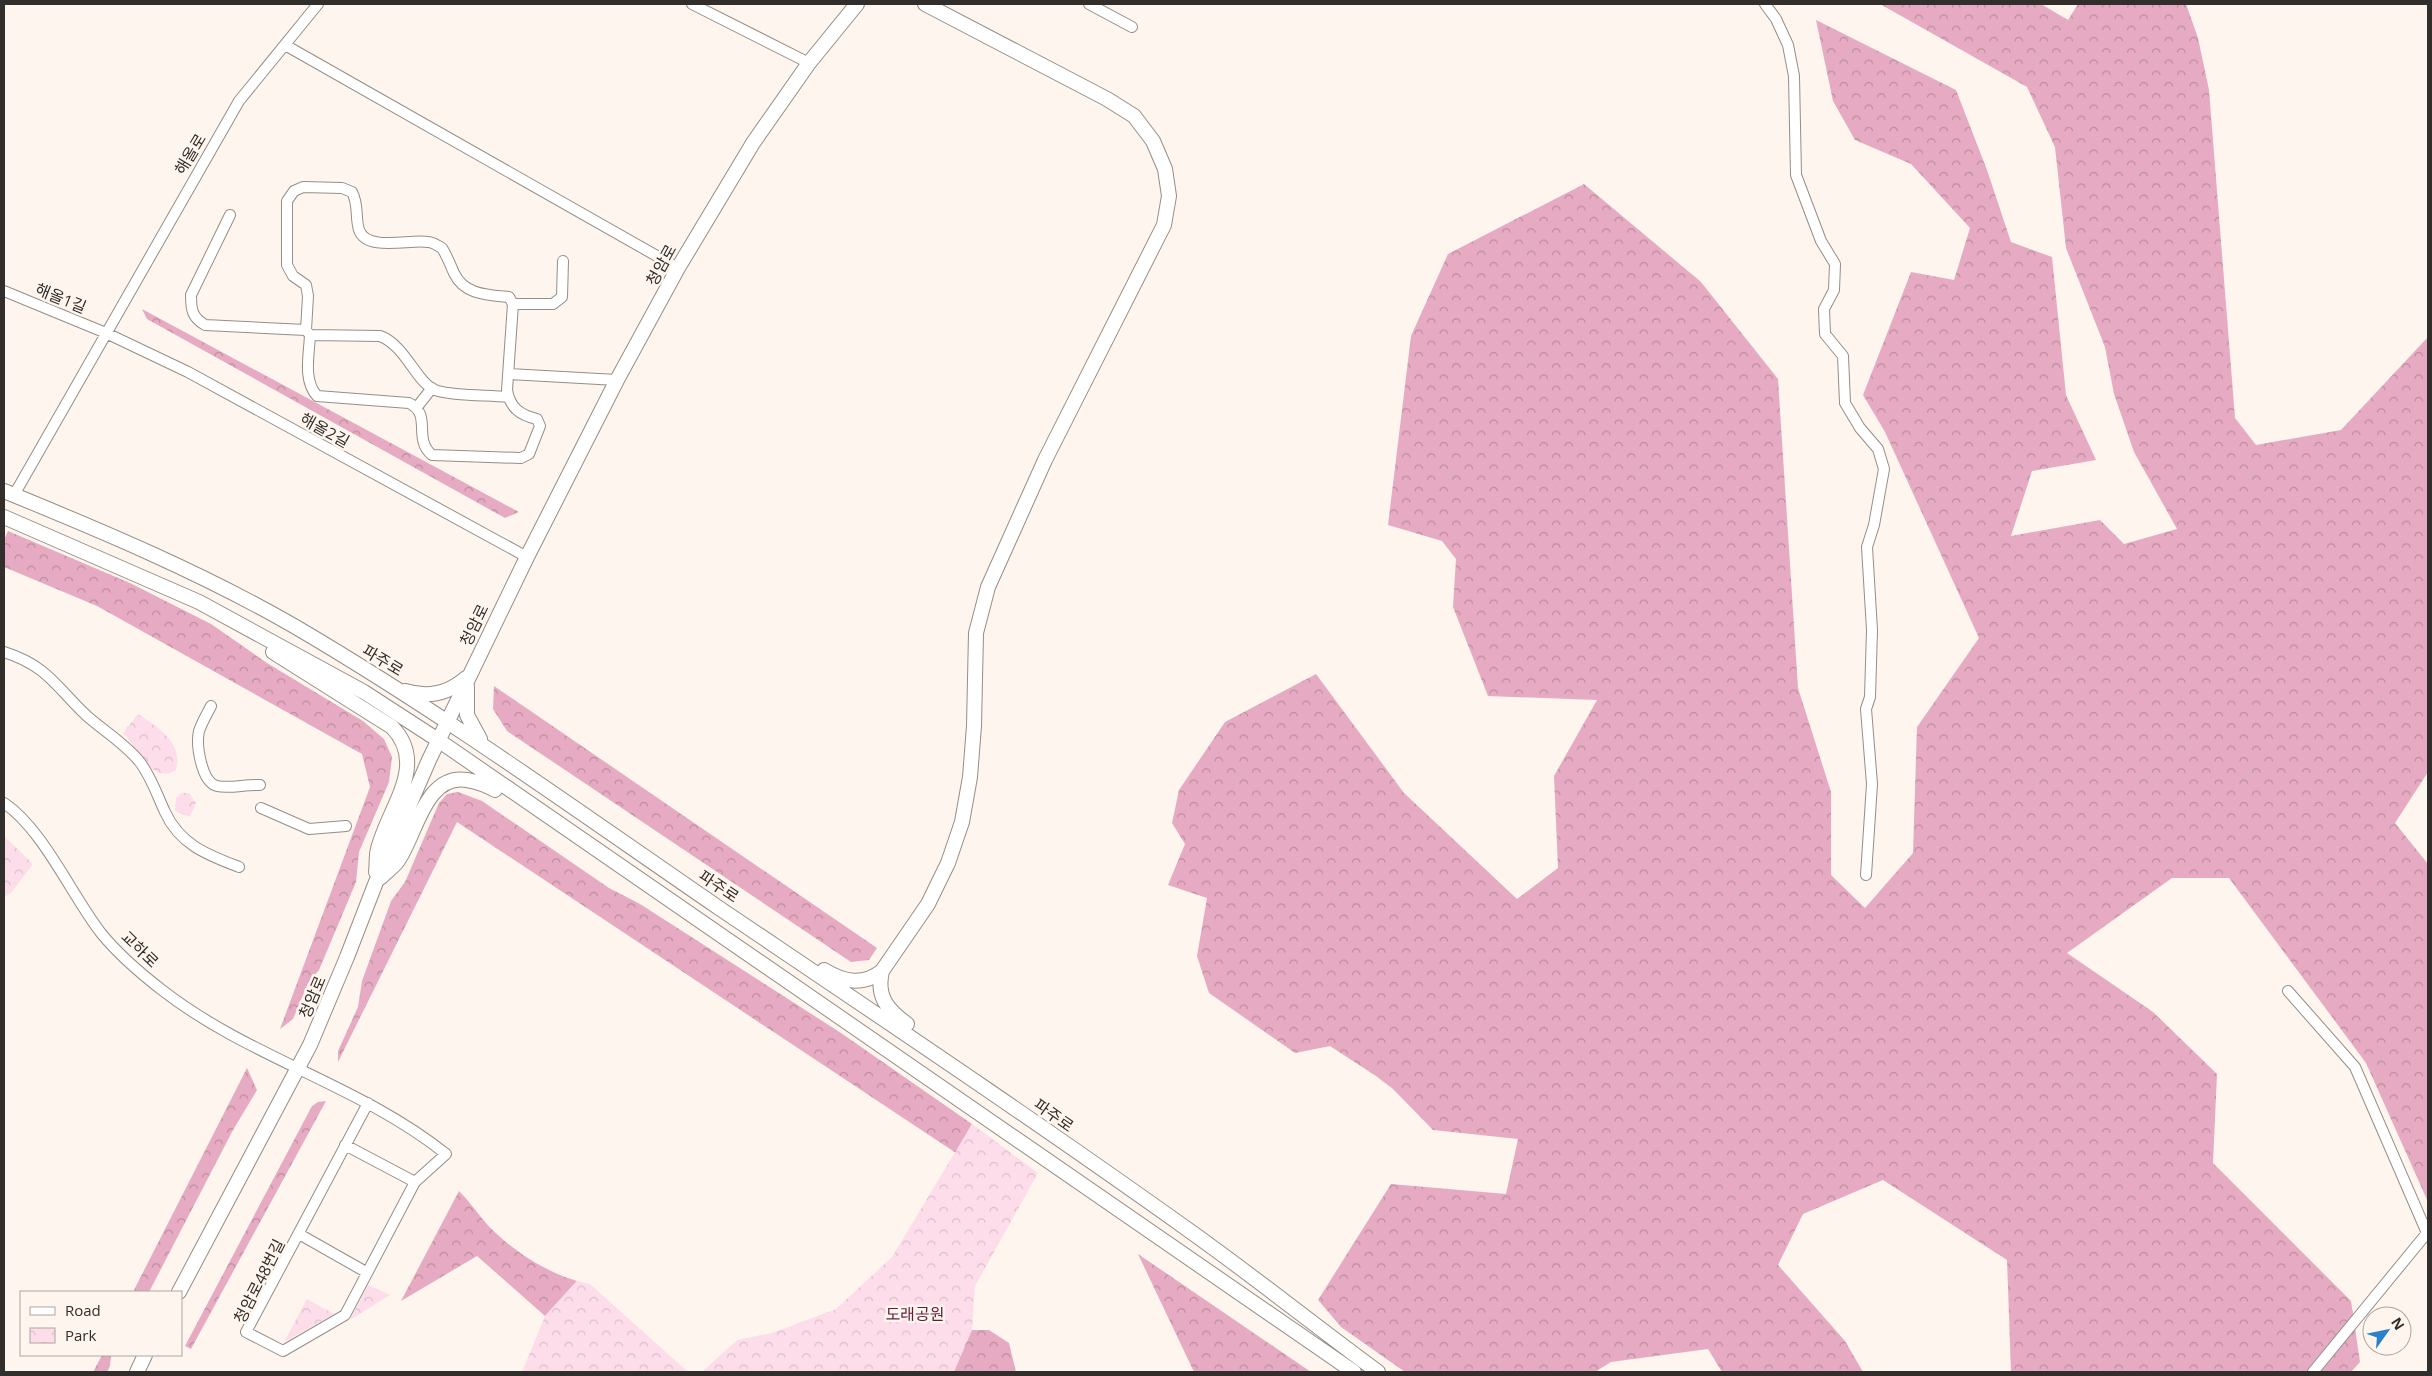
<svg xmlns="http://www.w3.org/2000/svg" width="2432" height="1376" viewBox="0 0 2432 1376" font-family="'Open Sans','Noto Sans KR',sans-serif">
<defs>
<pattern id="forest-crowns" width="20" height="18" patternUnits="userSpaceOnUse" patternTransform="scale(1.25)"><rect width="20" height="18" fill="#e6abc2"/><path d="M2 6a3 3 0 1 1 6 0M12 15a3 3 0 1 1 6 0" fill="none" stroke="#bb8c9e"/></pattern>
<pattern id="park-crowns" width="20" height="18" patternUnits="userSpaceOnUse" patternTransform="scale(1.25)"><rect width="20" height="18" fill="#feddea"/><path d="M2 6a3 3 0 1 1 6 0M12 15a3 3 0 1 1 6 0" fill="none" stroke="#dabec9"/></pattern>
</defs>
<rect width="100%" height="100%" fill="#fef5ee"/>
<path fill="url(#forest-crowns)" d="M 1880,4 L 2041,4 L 2068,20 L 2078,4 L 2186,4 L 2198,38 L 2209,90 L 2235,418 L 2256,445 L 2341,430 L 2428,337 L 2428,772 L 2395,823 L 2428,864 L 2428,1202 L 2366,1063 L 2229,878 L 2172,878 L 2067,953 L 2153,1012 L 2217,1074 L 2213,1163 L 2351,1301 L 2360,1362 L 2351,1372 L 2011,1372 L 2007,1260 L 1883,1180 L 1803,1214 L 1778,1265 L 1845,1341 L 1863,1372 L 1722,1372 L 1708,1349 L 1611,1362 L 1595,1372 L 1405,1372 L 1341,1327 L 1318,1300 L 1391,1184 L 1506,1194 L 1518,1139 L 1433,1130 L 1393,1089 L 1376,1076 L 1330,1046 L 1295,1053 L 1209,993 L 1197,956 L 1207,898 L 1168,885 L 1185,844 L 1172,823 L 1179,790 L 1225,722 L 1316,674 L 1404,793 L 1517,899 L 1558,868 L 1554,776 L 1597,700 L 1488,696 L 1453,607 L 1456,559 L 1442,541 L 1388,525 L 1411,336 L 1448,254 L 1584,184 L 1701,282 L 1778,379 L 1798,688 L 1831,792 L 1831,875 L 1865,908 L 1913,853 L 1917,727 L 1979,638 L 1885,432 L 1863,395 L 1911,272 L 1954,280 L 1970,228 L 1911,164 L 1855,140 L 1833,101 L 1816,20 L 1956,90 L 1987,170 L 2011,242 L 2052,257 L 2066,395 L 2096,460 L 2032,471 L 2011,536 L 2100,520 L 2124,544 L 2177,529 L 2134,452 L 2114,394 L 2105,347 L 2066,248 L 2055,147 L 2027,87 Z
M 142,309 L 519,512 L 505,518 L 147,319 Z
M 8,531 L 130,583 L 211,624 L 267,663 L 363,721 L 384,739 L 392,757 L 389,782 L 359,852 L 356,882 L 319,970 L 308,983 L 293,1019 L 280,1029 L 370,787 L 362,754 L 97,606 L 4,567 L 4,540 Z
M 494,686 L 877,948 L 869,960 L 851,962 L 507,731 L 493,709 Z
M 458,792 L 482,801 L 609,888 L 640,904 L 841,1033 L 972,1124 L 956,1153 L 457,822 L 338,1062 L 338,1051 L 358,1007 L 362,981 L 391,901 L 405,882 L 439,803 L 447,794 Z
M 247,1068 L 257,1090 L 233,1130 L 149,1292 L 133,1292 Z
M 326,1101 L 191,1349 L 185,1346 L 312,1106 L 318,1102 Z
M 459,1191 C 468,1200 476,1211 484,1221 C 508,1248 543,1271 577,1281 L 545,1316 L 477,1256 L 401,1301 Z
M 1138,1254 L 1311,1372 L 1194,1372 Z
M 972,1330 L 989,1330 L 1009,1343 L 1016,1372 L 882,1372 Z
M 102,1355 L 111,1355 L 110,1366 L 107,1372 L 93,1372 Z"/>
<path fill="url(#park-crowns)" d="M 138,714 C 159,728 183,742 176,770 C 153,786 137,747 123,733 Z
M 182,793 L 189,793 L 196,803 L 190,817 L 175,811 L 176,798 Z
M 4,836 L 33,864 L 11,893 L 4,897 Z
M 972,1124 L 1038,1173 L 975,1286 L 972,1330 L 954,1372 L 702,1372 L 737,1340 L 772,1333 L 836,1309 L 892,1257 Z
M 577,1281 L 590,1284 L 688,1372 L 522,1372 L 545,1316 Z
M 368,1285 L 390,1295 L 350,1320 Z
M 307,1299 L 334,1314 L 284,1342 Z"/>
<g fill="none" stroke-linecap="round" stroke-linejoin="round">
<defs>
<path id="street" d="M 692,4 L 809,63
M 1089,4 L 1132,27
M 1765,4 L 1776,19 L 1788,45 L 1794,76 L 1796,175 L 1821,241 L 1835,264 L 1834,290 L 1824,309 L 1825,334 L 1843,356 L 1845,403 L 1860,428 L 1878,449 L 1884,469 L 1874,525 L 1867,547 L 1872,630 L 1870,697 L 1866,709 L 1872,784 L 1866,875
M 285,45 L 678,268
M 230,215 L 191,295 C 191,310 192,317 205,325 L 306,330 L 310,335 C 309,356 303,380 317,396 L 409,403 C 433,415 412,438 432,455 L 521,458 L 529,454 L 540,426 L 537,419 C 520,415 510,408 507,390 L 513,304 L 509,297 C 488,295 464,295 454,273 C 450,264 447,256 442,248 C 438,246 433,242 428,242 C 410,239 367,252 359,230 C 355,217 359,205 352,192 L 342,188 L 303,187 L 294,191 L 287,201 L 287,265 L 293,276 L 306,285 L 308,296 L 306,330
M 4,291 L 106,333 L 188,372 L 527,557
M 513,304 L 553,304 L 562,297 L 563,261
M 310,335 L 380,336 C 407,346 417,386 438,391 C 456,396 488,395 508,397
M 509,374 L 617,380
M 417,407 L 432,388
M 14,495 L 239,101 L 318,4
M 4,652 C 48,666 56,687 87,716 C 104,731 124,743 139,761 C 151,776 157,795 165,812 C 180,845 208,855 239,867
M 211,706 C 207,714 202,722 199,731 C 196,744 201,782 217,786 C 230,789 246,784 260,785
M 4,803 C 43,829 72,896 101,933 C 118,954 140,973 162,990 C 249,1058 360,1085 446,1154 L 415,1182 L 345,1315 L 283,1351 L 246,1332 L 368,1103
M 261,808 L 309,829 L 346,826
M 2288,991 L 2355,1067 L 2427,1233 L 2313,1372
M 345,1145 L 415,1182
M 299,1234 L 366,1272"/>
<path id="secondary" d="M 4,491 C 102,531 202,573 294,626 C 441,712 579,812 719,908 C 876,1014 1033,1119 1187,1229 C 1252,1275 1314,1325 1378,1372
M 4,517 L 199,602 L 364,692 L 438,740 L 1354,1372
M 273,652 L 392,727 C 429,765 388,808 378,849 C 376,856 377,865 376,872
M 467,686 L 467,715 L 480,739
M 405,691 C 428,698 449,693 466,678
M 380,878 C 385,873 392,868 397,862 C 416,837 424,773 467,780 C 478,782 485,784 495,790
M 824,970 C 844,982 863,986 882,971 L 928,904 L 948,863 L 962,822 L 970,777 L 974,726 L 976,633 L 988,587 L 1045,460 L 1164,225 L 1169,196 L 1165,169 L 1153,141 L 1134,116 L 1107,99 L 925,4
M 882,971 C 876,996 887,1010 907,1024
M 179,1292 L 310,1045 L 347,957 L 376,882 L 429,760 L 527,557 L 617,380 L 678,268 L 753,143 L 809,63 L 857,4
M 137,1372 L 145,1355"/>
</defs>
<use href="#street" stroke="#958e87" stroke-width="12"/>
<use href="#secondary" stroke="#958e87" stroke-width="16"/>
<use href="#street" stroke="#fff" stroke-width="10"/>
<use href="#secondary" stroke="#fff" stroke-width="14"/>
</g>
<g text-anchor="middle" stroke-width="5" stroke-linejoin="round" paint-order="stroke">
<g font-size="16" fill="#312e2b" stroke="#fef5ee">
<text transform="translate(190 154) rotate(-59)" y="6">해올로</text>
<text transform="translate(661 265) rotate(-61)" y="6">청암로</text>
<text transform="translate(61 298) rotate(22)" y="6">해올1길</text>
<text transform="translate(325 430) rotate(29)" y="6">해올2길</text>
<text transform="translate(474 625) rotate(-64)" y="6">청암로</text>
<text transform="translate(383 660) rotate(31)" y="6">파주로</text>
<text transform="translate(719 886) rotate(34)" y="6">파주로</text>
<text transform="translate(140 949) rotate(44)" y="6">교하로</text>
<text transform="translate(312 997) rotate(-67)" y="6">청암로</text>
<text transform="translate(1054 1115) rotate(35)" y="6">파주로</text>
<text transform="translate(259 1281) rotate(-63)" y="6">청암로48번길</text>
</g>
<g font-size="16" fill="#611c3e" stroke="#fef5ee">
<text x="915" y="1320">도래공원</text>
</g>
</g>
<rect width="2432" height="1376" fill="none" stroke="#312e2b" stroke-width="10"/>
<rect x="20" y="1291" width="162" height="65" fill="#fef5ee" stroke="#aca5a0"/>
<rect x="30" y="1307" width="25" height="8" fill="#ffffff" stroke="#aca5a0"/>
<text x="65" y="1316" font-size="15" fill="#312e2b">Road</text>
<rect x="30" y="1328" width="25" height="15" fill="url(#park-crowns)" stroke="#aca5a0"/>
<text x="65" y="1341" font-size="15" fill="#312e2b">Park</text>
<g transform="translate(2387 1331) rotate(57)"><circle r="24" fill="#fef5ee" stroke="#aca5a0"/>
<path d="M0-4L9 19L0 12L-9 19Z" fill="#2980cd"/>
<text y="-8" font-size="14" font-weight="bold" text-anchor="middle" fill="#312e2b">N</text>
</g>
</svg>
